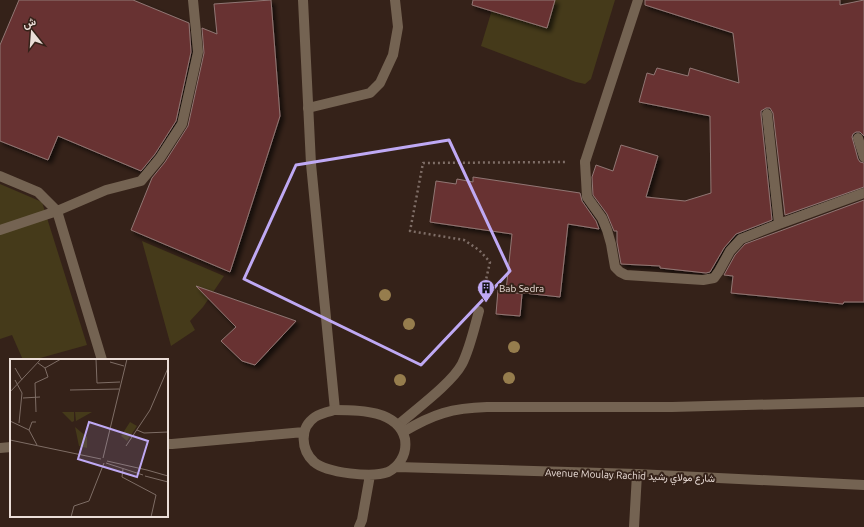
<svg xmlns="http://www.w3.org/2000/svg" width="864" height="527" viewBox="0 0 864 527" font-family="Ubuntu,Vazirmatn,sans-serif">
<defs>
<filter id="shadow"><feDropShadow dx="3.5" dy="3.5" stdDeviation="2" flood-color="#0009"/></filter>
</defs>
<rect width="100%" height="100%" fill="#352219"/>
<path fill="#453a1a" d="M 495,0 L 615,0 L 591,79 L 585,84 L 576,82 L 481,46 Z
M 0,184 L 42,202 L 87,345 L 33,360 L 23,360 L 12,335 L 0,339 Z
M 142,241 L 224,276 L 203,307 L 190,321 L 195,330 L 171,346 Z"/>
<path fill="#673330" stroke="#917674" filter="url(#shadow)" d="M 19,0 L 133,0 L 189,23 L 191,52 L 176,121 L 155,154 L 141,171 L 58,136 L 48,160 L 0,141 L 0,45 Z
M 271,0 L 280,116 L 230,272 L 131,230 L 152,178 L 165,162 L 188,126 L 204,53 L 202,28 L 217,34 L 214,4 Z
M 473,0 L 555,0 L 547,28 L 472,5 Z
M 645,0 L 840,0 L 840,5 L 864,0 L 864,136 L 860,132 L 856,132 L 853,134 L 852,137 L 858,159 L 860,162 L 864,163 L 864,187 L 785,215 L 773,113 L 770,108 L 766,108 L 761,111 L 761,115 L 772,220 L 736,234 L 724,248 L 710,272 L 706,273 L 660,268 L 660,266 L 621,264 L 617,242 L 617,231 L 614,231 L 607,214 L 593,195 L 592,177 L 596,165 L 613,171 L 621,145 L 658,156 L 646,197 L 685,201 L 711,193 L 710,116 L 639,102 L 647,73 L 654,75 L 657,68 L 688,76 L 690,68 L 739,83 L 733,33 L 645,5 Z
M 473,177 L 580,193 L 582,201 L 596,221 L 599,229 L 568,224 L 560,297 L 506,291 L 512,234 L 430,222 L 436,181 L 456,184 L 457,179 L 473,182 Z
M 864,200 L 864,302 L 844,302 L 843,304 L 731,293 L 733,276 L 724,275 L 735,255 L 745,244 Z
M 196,286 L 296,321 L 255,365 L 242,361 L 221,341 L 236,327 Z
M 498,290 L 522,294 L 520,316 L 496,314 Z"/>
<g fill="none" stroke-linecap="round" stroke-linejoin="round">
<path stroke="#7f6e67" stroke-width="2.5" stroke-dasharray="2 3" stroke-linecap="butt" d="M 483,293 L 490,262 L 479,250 L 464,240 L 410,231 L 423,163 L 565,162"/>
<path stroke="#746352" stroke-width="10" d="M 308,108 L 370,93 L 380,83 L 393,55 L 398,27 L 395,0
M 767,114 L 779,224
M 858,138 L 864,157
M 585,162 L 587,197 L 602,218 L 607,230 L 611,244 L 615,267 L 620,272 L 626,275 L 703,280 L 714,278 L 719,271 L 730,251 L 741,239 L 779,224 L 864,193
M 0,176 L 38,192 L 57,211 L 102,360
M 0,230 L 57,211 L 106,190 L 141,181 L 160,158 L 182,124 L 198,52 L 193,0
M 398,425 C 415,410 452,383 462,364 C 470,348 474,329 479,311"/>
<path stroke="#746352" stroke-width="10" d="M 303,0 L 311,164 L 335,410
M 585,162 L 638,0
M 634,527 L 637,474"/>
<path stroke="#746352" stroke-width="10" d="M 335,410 C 359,410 398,410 405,439 C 406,446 405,454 401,460 C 398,465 394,469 388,472 C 372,478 327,473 314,462 C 301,450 299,428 315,417 C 321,413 327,412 335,410 Z
M 403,432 C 433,414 452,408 487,407 L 672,407 L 864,402
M 167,444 L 172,444 L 304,432
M 0,448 L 11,447
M 397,467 L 637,474 L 864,485
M 359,527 L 362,520 L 370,475"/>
</g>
<g fill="#967d4d">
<circle cx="385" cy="295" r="6"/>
<circle cx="409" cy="324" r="6"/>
<circle cx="514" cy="347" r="6"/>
<circle cx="509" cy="378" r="6"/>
<circle cx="400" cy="380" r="6"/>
</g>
<path fill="none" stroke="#bfa9f4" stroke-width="3" stroke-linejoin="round" d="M 449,140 L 510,271 L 421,365 L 244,279 L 296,165 Z"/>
<defs>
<symbol id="building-pin" viewBox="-11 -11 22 30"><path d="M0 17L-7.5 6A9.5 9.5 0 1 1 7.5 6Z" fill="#bfa9f4" stroke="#352219"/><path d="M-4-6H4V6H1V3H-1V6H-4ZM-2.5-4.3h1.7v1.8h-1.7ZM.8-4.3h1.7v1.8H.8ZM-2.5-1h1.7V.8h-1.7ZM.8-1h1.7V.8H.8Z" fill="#111"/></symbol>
</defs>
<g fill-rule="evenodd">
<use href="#building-pin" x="476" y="278" width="20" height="27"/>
</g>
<g text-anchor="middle" stroke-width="4" stroke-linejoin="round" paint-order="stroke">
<g font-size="10" fill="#ebded8" stroke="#352219" text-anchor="start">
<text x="499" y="292">Bab Sedra</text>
</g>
<g font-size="10" fill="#ebded8" stroke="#352219">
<text transform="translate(630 475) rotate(2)" y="4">Avenue Moulay Rachid شارع مولاي رشيد</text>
</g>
</g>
<g transform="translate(10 359)">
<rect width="158" height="158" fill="#352219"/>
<path d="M 52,53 L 64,53 L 64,62 L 62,63 ZM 65,53 L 82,53 L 66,62 ZM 120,63 L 127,67 L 117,82 L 111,77 ZM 65,68 L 77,78 L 77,89 L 69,87 Z" fill="#453a1a"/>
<path fill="none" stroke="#7e6d65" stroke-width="1" d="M 86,0 L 87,24 L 110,23M 100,3 L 114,7M 28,4 L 35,9 L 51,0M 5,9 L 12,21M 5,21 L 12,34 L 9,64M 60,31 L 109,30M 0,33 L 31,0M 13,39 L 30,38M 26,53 L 25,24 L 38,18 L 35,9M 0,62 L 19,71 L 27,86M 19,71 L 22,63 L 26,63M 127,71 L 134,74 L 158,73M 0,81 L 91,100M 116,87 L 140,51 L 158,9M 93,99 L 117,0M 97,102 L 137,111M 96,104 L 133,116M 113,110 L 112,118 L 146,136 L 141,158M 137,111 L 158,117M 135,117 L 158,123M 61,158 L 64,147 L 79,142 L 94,104"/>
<path fill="#bfa9f4" fill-opacity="0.15" stroke="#bfa9f4" stroke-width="2" d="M 79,63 L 138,82 L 127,118 L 68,100 Z"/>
<rect width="158" height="158" fill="none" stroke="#ebded8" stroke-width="2"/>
</g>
<g transform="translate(32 32) rotate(343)" stroke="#352219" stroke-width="3" paint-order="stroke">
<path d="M0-3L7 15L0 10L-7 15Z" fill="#ebded8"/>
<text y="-6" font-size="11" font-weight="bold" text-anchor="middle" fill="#ebded8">ش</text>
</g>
</svg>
